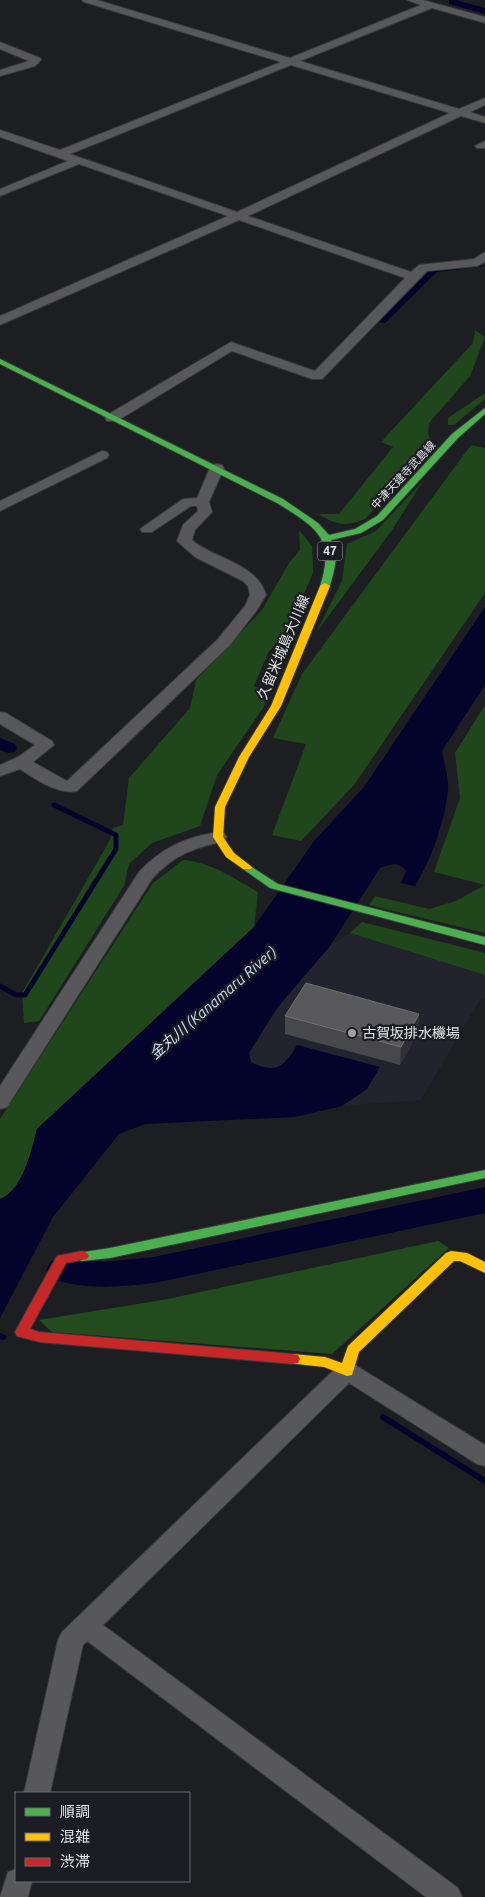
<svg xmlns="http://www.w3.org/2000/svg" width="485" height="1897" viewBox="0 0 485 1897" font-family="Ubuntu,'Noto Sans JP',sans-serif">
<rect width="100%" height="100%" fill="#1d1e21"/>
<path fill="#22232d" d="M 350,933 L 485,975 L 485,998 L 479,1001 L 421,1100 L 342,1106 L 367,1089 L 379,1067 L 288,1062 L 276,1068 L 262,1067 L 251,1062 L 249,1053 L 277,1008 L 330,946 Z"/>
<path fill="#20471b" d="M 475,330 L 485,337 L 470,376 L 429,423 L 428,434 L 433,443 L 365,519 C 344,527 337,525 318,514 L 339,514 L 393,447 L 381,442 L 473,343 Z
M 485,393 L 485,399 L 454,425 L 448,425 L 448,418 Z
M 471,445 L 485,448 L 485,593 L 354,785 L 301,841 L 272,835 L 306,744 L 273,738 L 302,674 Z
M 423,481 L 392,530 L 316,633 L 342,581 L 347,544 L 376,531 Z
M 299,530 L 312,546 L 313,573 L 289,628 L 268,653 L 254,686 L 265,691 L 265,705 L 217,775 L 200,826 L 152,843 L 129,864 L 124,886 L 39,1021 L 24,1023 L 22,993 L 110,840 L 113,828 L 123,825 L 129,778 L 190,708 L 196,680 L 262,610 L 289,563 L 300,550 Z
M 485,705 L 485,933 L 369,905 L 375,896 L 429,909 L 456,901 L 485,885 L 434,872 L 460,798 L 455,753 Z
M 183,860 C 211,862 233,878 258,892 L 254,927 L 37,1129 C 31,1151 23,1190 0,1199 L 0,1119 L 153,883 Z
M 362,922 L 485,953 L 485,975 L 350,933 Z"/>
<path fill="#224c1d" d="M 438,1241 L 449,1248 L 332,1354 L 52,1332 L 39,1320 L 168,1299 Z"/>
<path fill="#03032b" d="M 477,265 L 485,266 L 437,272 L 385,323 L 377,321 L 431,269 Z
M 485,607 L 485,685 L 442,751 C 444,763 449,778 448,790 C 444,824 432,858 415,886 L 401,883 L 406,871 C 398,861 390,864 380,868 L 330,946 L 277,1008 L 249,1053 L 251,1062 C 275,1075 285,1066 297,1045 L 380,1067 L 367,1089 L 342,1106 L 295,1117 L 145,1124 L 119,1134 L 53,1217 L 0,1318 L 0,1199 C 23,1190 31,1152 37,1129 L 254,927 L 314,841 L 364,787 Z"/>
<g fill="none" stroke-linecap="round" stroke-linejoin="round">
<path stroke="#03032b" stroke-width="5" d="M 0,986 L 16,995 L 25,995 L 116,849 L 116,835 L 54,805"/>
<path stroke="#03032b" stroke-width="6" d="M 0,1336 L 3,1337
M 383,1417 L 485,1481"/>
<path fill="#03032b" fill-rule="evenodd" d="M 449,0 L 456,0 L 485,8 L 485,14 L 449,4 Z
M 0,738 L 15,744 L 17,748 L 15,752 L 9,753 L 0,750 Z"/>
<path fill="#03032b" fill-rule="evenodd" d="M 485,1187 L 485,1213 L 154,1283 C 117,1287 88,1290 51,1279 L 46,1270 L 51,1261 L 64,1257 L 103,1262 L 154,1257 Z"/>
<defs>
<path id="street" d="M 82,0 L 97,0 L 290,58 L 421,5 L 407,0 L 423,0 L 485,17 L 485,23 L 432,8 L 300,61 L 459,109 L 485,98 L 485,105 L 470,112 L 485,117 L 485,123 L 461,116 L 248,216 L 411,272 L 419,265 L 474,259 L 485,252 L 485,262 L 477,266 L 427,271 L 322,379 L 312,379 L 232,351 L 117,421 L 107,421 L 105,418 L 107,415 L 231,342 L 315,371 L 405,278 L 239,220 L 0,325 L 0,316 L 228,216 L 79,164 L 0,196 L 0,189 L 68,161 L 0,137 L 0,130 L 60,150 L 281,62 L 84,2 ZM 291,65 L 450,113 L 237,212 L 70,154 Z
M 0,42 L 40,58 L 41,60 L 35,66 L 0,76 L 0,70 L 29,61 L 0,49 Z
M 485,141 L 485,148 L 477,148 L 475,146 Z
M 102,451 L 107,452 L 109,455 L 107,458 L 0,511 L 0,501 Z
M 217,464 L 222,465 L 224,468 L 209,502 L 212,512 L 195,530 L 192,540 C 214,559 257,563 266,595 L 257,610 L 230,645 L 77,791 C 58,795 35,779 20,769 L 0,776 L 0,765 L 18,757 L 35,745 L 0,724 L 0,712 L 6,713 L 52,741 L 54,745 L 33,762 L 67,781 L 218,639 L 245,606 L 250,595 L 248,586 L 243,581 L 195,557 L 177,541 L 183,525 L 198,511 L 197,506 L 191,506 L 152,532 L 142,532 L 140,529 L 183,499 L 197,498 L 210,468 L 212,465 Z
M 218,832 L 224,833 L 227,837 L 224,841 C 192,849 175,854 152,879 L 7,1107 L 0,1109 L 0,1086 L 139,872 C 162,848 185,837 218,832 Z
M 347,1362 L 355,1365 L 485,1445 L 485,1466 L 477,1464 L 349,1383 L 103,1625 L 458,1888 L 462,1897 L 426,1897 L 87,1641 L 83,1645 L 50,1793 L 24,1793 L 58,1640 L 62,1632 L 339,1365 Z
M 16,1869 L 16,1881 L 32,1881 L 28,1897 L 0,1897 L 8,1872 Z"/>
<path id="fast" d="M 0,359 L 283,499 L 318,523 L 329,535 L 355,529 L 377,516 L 452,434 L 485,408 L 485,414 L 458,438 L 383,520 L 361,533 L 331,540 C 340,555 334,571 330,586 L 325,589 L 320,586 C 336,537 315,527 277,503 L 0,364 Z
M 247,864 L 278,884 L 485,937 L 485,945 L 270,888 L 243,869 L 242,867 L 243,865 Z
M 485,1170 L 485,1178 L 110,1258 L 82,1261 L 77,1259 L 75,1256 L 77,1253 L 110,1248 Z"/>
<path id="slow" d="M 325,583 L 330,586 L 281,706 L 249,757 L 225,807 L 223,837 L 234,853 L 252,867 L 251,869 L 243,869 L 226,857 L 213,837 L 215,807 L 239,757 L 271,706 L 320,586 Z
M 451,1251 L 467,1253 L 485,1262 L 485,1273 L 460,1261 L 454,1261 L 359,1352 L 352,1375 L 347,1376 L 324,1367 L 288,1363 L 286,1359 L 288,1355 L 293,1354 L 325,1357 L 342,1363 L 348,1346 L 446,1253 Z"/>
<path id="jam" d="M 82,1251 L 87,1253 L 89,1256 L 87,1259 L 66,1263 L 30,1329 L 39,1332 L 293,1354 L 298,1355 L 300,1359 L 298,1363 L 293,1364 L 39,1342 L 17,1336 L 15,1332 L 57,1256 Z"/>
</defs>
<use href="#street" stroke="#38383b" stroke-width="2"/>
<use href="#fast" stroke="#38383b" stroke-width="2"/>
<use href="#slow" stroke="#38383b" stroke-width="2"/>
<use href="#jam" stroke="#38383b" stroke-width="2"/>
<use href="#street" fill="#58585a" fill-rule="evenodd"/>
<use href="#fast" fill="#4caf50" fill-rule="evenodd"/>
<use href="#slow" fill="#ffc107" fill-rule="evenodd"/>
<use href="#jam" fill="#c62828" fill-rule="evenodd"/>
</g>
<path fill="#484749" d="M 419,1014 L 418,1032 L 400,1065 L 285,1034 L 285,1016 Z"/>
<path fill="#302f32" d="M 419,1014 L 418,1032 L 400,1065 L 401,1047 Z"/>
<path fill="#59585a" stroke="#6f6e71" d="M 306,983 L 419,1014 L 401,1047 L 285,1016 Z"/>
<circle fill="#a0a0a4" stroke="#1c1d22" stroke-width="2" cx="352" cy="1033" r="5"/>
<g text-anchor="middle" stroke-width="4.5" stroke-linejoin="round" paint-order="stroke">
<g font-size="11" fill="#e6e6ea" stroke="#1c1d22">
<text transform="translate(403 475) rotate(-47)" y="4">中津天建寺武島線</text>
</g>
<rect fill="#1c1d22" stroke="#a9aaae" stroke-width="1" x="317.5" y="541.5" width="25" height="19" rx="4"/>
<g font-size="12" font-weight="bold" fill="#e6e6ea">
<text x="330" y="555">47</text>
</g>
<g font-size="14" fill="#e6e6ea" stroke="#1c1d22">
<text transform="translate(283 647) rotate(-67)" y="5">久留米城島大川線</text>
</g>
<g font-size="14" fill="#e6e6ea" stroke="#1c1d22" text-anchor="start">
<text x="362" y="1038">古賀坂排水機場</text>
</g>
<g font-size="15" font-style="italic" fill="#c4dbfc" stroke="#1c1d22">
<text transform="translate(213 1003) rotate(-41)" y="5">金丸川 (Kanamaru River)</text>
</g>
</g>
<rect x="15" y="1792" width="175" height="90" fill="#1c1d22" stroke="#6d6d72"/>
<rect x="25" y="1808" width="25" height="8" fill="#4caf50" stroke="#6d6d72"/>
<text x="60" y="1817" font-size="15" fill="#e6e6ea">順調</text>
<rect x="25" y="1833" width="25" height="8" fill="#ffc107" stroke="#6d6d72"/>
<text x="60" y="1842" font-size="15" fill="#e6e6ea">混雑</text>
<rect x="25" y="1858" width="25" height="8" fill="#c62828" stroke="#6d6d72"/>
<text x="60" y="1867" font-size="15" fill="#e6e6ea">渋滞</text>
</svg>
